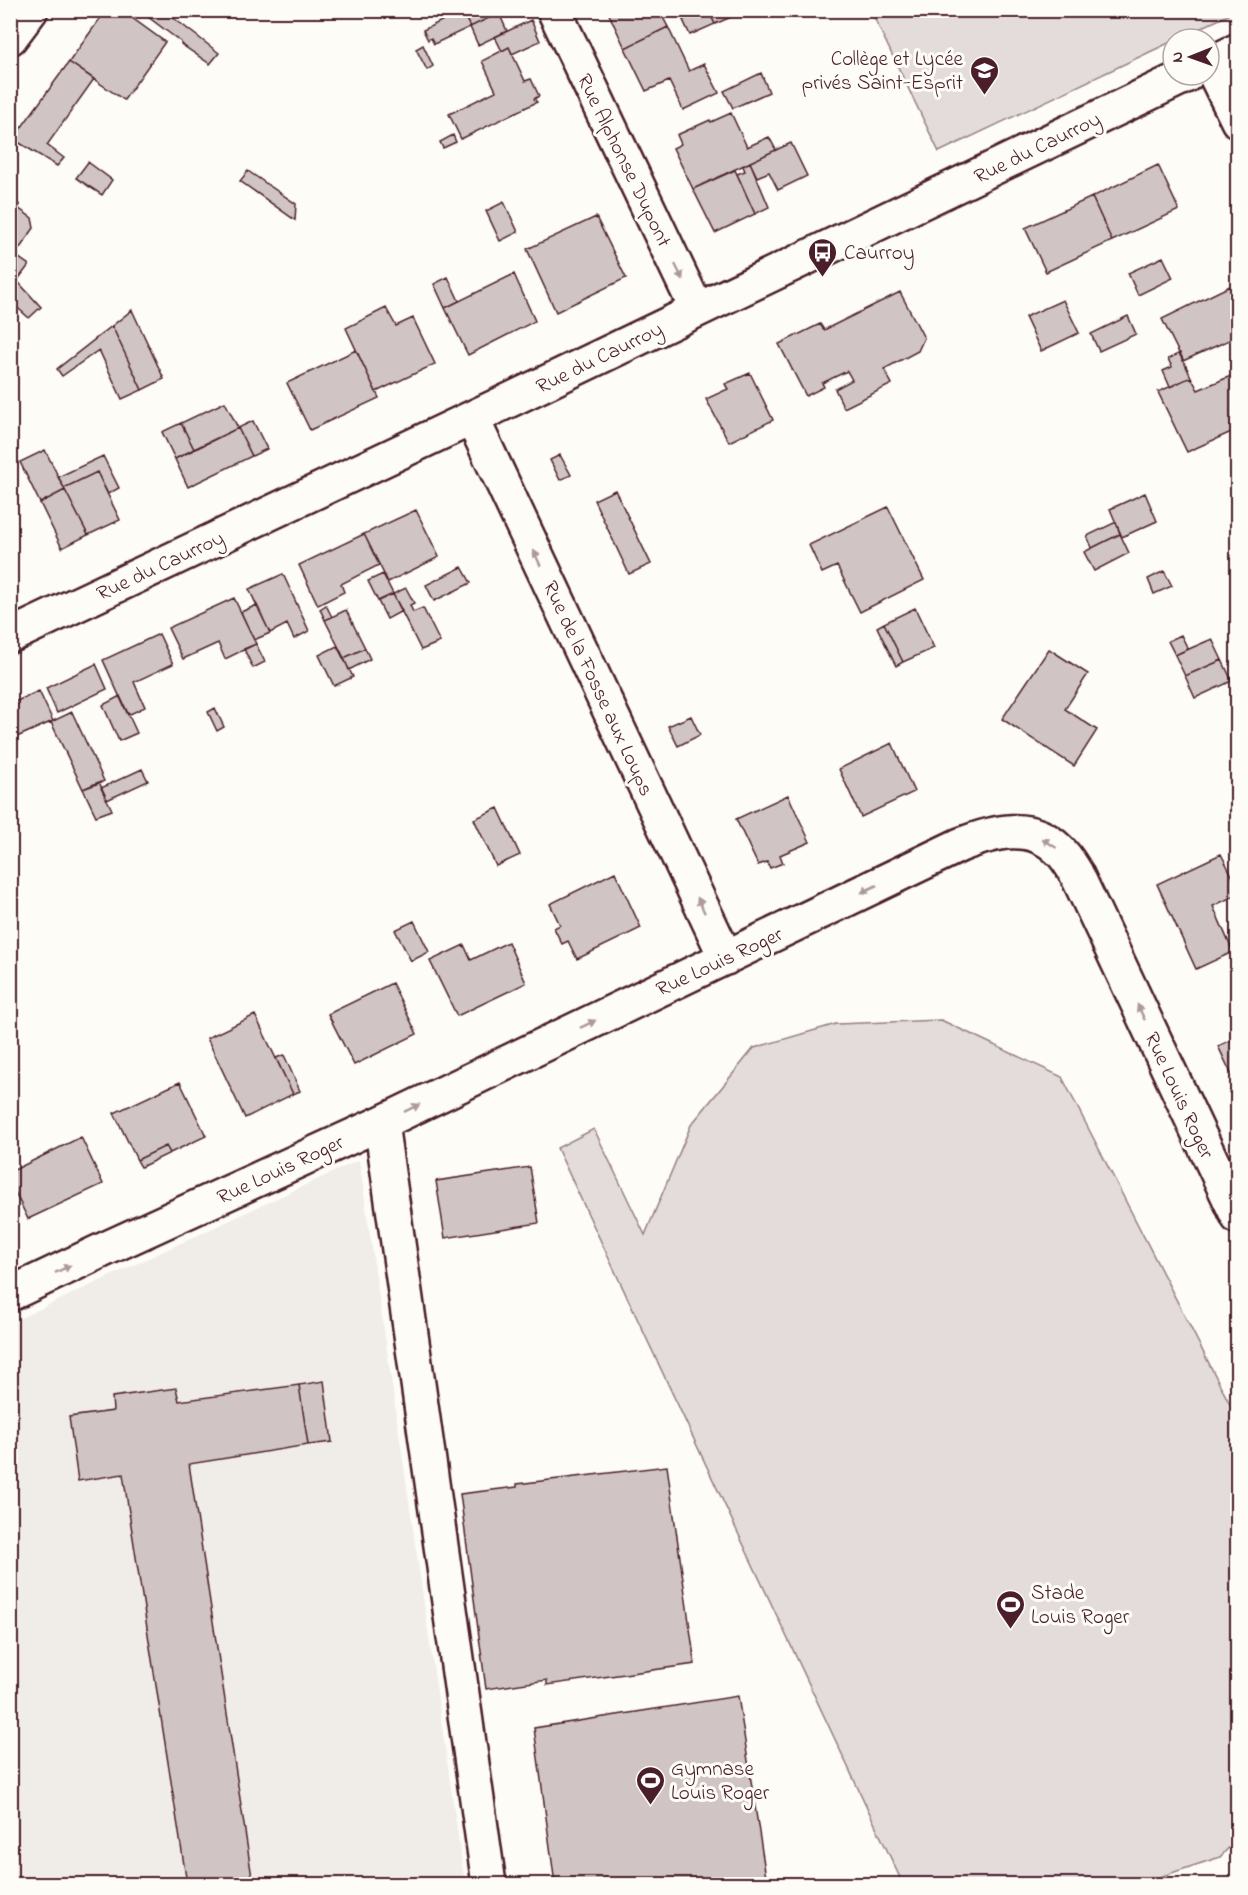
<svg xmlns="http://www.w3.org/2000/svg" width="1248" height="1895" viewBox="0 0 1248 1895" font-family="'Indie Flower',sans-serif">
<rect width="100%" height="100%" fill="#fdfcf7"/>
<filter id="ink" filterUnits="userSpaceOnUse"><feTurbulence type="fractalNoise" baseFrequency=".0167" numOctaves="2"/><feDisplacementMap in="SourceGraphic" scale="12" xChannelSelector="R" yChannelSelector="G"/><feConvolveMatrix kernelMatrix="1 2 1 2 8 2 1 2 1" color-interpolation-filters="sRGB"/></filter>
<g filter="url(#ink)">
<path fill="#f0ece8" d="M 359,1160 L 465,1884 L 11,1884 L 10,1323 Z"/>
<path fill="#e3dcda" stroke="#967e82" stroke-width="1.5" d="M 871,11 L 1237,11 L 1177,39 L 1173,39 L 1173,41 L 939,152 Z
M 941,1020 L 1062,1077 L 1237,1418 L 1237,1839 L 1220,1857 L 1138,1884 L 903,1884 L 557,1148 L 594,1129 L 645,1235 L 691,1125 L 754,1048 L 836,1024 Z"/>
<path fill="#d0c5c4" stroke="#4a1f2b" stroke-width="1.5" d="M 106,10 L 121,10 L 165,42 L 124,100 L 69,62 Z
M 145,10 L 163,10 L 219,53 L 210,64 L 181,44 L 181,42 L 143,13 Z
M 498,10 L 499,13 L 470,27 L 461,10 Z
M 607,10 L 659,10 L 668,27 L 625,48 Z
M 678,10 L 703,10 L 683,20 Z
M 703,10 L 708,10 L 715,24 L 690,35 L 683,20 Z
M 708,10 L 729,10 L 731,17 L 715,24 Z
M 462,11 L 470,27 L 434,44 L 431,38 L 428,40 L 423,30 Z
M 499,13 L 507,31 L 478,45 L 470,27 Z
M 531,20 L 540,41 L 512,54 L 509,47 L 502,51 L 495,37 Z
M 668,27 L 689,71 L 704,64 L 719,93 L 683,110 L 669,81 L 646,91 L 625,48 Z
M 423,45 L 433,66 L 427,70 L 416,49 Z
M 509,47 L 525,81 L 531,79 L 539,96 L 534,99 L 537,102 L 461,139 L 449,114 L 496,91 L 482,61 Z
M 69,62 L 94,79 L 47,145 L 64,158 L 57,166 L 13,139 Z
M 761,73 L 769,92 L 733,108 L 724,91 Z
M 731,113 L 747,147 L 769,137 L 776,150 L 693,189 L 673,148 L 681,144 L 677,135 L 710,120 L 711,122 Z
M 453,135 L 456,142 L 443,148 L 440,142 Z
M 791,143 L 807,176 L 778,190 L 769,172 L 757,177 L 750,162 Z
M 88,162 L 112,180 L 102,195 L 76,178 Z
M 750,162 L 769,207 L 755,214 L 737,174 L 745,171 L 743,166 Z
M 1158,165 L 1179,210 L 1112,241 L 1092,197 Z
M 735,170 L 755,214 L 715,233 L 693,189 Z
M 248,171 L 296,204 L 295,220 L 240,181 Z
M 1092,197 L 1112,241 L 1046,272 L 1025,228 Z
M 10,199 L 20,205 L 18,208 L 32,218 L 34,228 L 15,255 L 29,265 L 17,281 L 10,273 Z
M 504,202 L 518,232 L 500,241 L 486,211 Z
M 596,217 L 626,278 L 556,312 L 527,249 Z
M 1163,257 L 1173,278 L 1138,295 L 1128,273 Z
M 10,273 L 41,307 L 29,318 L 10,301 Z
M 514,274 L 535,321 L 468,355 L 445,308 Z
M 448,277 L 459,301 L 445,308 L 434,284 Z
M 1230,286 L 1238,302 L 1238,336 L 1183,361 L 1162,319 Z
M 900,292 L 924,338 L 918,351 L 884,369 L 892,384 L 844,408 L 835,389 L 852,380 L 847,371 L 822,383 L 824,387 L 806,396 L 779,344 L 820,324 L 824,330 Z
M 1063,300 L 1079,333 L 1041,351 L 1025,317 Z
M 386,308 L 396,326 L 413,318 L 435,364 L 376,392 L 346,328 Z
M 132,310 L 164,379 L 142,390 L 112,326 Z
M 1128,316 L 1136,334 L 1099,351 L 1091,334 Z
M 112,326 L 142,390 L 122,399 L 99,350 L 62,376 L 57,369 Z
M 356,350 L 379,398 L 310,430 L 287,383 Z
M 1180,353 L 1191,377 L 1170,387 L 1163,371 L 1172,367 L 1168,359 Z
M 750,373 L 773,420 L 729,442 L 706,399 L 728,389 L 725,384 Z
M 1238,373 L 1238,429 L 1187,452 L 1158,392 L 1191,377 L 1198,390 Z
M 225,402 L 238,428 L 194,449 L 181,423 Z
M 253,421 L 267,449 L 252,456 L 238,428 Z
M 181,423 L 194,449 L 175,459 L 162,432 Z
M 238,428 L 252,456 L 188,487 L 175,459 Z
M 45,450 L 65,490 L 40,503 L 20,462 Z
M 560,455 L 571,475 L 560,480 L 550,460 Z
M 103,456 L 119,488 L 108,494 L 97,472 L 64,488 L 58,477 Z
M 97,472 L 120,520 L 88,535 L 64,488 Z
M 65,490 L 88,535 L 62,548 L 40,503 Z
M 615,490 L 651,564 L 629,574 L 594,500 Z
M 1145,493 L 1157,521 L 1122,537 L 1110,509 Z
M 888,507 L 924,580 L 860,612 L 837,566 L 822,573 L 809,545 Z
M 416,510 L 439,557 L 388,582 L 364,534 Z
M 1116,522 L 1120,534 L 1092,548 L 1087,536 Z
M 364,534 L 379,565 L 341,584 L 344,592 L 318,605 L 299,565 Z
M 1120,534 L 1129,553 L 1094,571 L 1084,552 Z
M 462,567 L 471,583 L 434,601 L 426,585 Z
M 1164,571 L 1172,586 L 1154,594 L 1148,579 Z
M 283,574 L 309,631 L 294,639 L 287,624 L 270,633 L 249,589 Z
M 383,574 L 393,594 L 378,601 L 368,581 Z
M 406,588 L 414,603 L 410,605 L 413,612 L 423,608 L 440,642 L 421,650 L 393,594 Z
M 393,594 L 402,611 L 387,619 L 378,601 Z
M 234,598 L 256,644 L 225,659 L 218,643 L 183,659 L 168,628 Z
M 257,605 L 270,633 L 254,640 L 241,612 Z
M 326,605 L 332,617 L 325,620 L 320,609 Z
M 915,608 L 934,648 L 903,662 L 884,623 Z
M 346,610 L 365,648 L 344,658 L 325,620 Z
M 884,623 L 903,662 L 896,666 L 877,627 Z
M 159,634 L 173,664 L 134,682 L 145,707 L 128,715 L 103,660 Z
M 1181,635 L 1188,649 L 1175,655 L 1168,641 Z
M 1212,639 L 1222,660 L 1185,676 L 1175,655 Z
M 256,644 L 265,662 L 253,668 L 244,649 Z
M 337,646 L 353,677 L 334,686 L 319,655 Z
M 365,648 L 370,659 L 349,670 L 344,658 Z
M 1049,649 L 1088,674 L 1065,709 L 1097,730 L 1074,766 L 1002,719 Z
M 1222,660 L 1232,681 L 1195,698 L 1185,676 Z
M 96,664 L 107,689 L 57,713 L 46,688 Z
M 39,691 L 53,721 L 10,740 L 10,704 Z
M 120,696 L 137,733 L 119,741 L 103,705 Z
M 215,708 L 224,727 L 217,731 L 208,712 Z
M 72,712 L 104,781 L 83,789 L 51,722 Z
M 691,716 L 700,735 L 678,746 L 668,726 Z
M 892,743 L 914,792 L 861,817 L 839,769 Z
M 142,769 L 148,781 L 107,800 L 101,788 Z
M 99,782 L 112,810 L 96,816 L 83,789 Z
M 788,795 L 810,842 L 780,855 L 783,863 L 770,868 L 767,862 L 758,865 L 736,819 Z
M 498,808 L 520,855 L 496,866 L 474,819 Z
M 1221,854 L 1238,887 L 1238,894 L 1213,906 L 1233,952 L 1196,969 L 1157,884 Z
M 615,872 L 641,928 L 577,959 L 568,941 L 562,944 L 554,928 L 560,925 L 550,904 Z
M 414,921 L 429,952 L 411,961 L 395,930 Z
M 508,942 L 526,983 L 457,1016 L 430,961 L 464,945 L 471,960 Z
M 392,983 L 417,1034 L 354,1065 L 328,1014 Z
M 255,1015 L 293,1094 L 245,1118 L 207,1038 Z
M 1238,1037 L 1238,1088 L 1218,1046 Z
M 284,1055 L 300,1091 L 293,1094 L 276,1058 Z
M 180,1082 L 206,1136 L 170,1153 L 166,1146 L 137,1160 L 114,1113 Z
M 81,1137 L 103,1184 L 28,1219 L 10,1182 L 10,1172 Z
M 166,1146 L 170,1153 L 141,1167 L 137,1160 Z
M 530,1167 L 539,1223 L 445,1238 L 436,1181 Z
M 324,1381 L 332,1442 L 308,1445 L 299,1385 Z
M 299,1385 L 308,1445 L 189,1464 L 253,1884 L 187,1884 L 123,1474 L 78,1481 L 69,1417 L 113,1411 L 112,1397 L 176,1388 L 179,1401 Z
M 667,1466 L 695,1664 L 547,1685 L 547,1680 L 486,1689 L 460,1494 L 517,1487 L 517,1484 Z
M 738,1696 L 767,1884 L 555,1884 L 534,1728 Z"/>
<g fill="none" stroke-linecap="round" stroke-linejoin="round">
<defs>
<path id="minor" d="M 554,10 L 697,310
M 10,38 L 31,10
M 1209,64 L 1238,50
M 1210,64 L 1238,121
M 472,418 L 726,958
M 10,636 L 512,399 L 1187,75
M 381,1123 L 489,1884
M 10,1294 L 103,1250 L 381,1123 L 960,845 C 993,832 1031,821 1059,850 C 1066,856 1071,865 1076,873 L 1238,1217"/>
</defs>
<use href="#minor" stroke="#4a1f2b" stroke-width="38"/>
<use href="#minor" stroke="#fdfcf7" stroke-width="33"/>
</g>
<defs><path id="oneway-solid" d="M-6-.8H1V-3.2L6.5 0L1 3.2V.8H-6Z" transform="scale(1.5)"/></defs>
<g fill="#ac999b">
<use href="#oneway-solid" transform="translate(679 272) rotate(64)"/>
<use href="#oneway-solid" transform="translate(537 558) rotate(-115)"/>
<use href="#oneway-solid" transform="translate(1049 843) rotate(-147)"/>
<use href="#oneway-solid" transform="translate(869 889) rotate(154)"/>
<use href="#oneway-solid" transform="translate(701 905) rotate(-115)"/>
<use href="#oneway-solid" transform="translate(1141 1012) rotate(-115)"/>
<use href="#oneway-solid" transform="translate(588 1024) rotate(-26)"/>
<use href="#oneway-solid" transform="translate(412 1108) rotate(-26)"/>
<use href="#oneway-solid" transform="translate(63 1269) rotate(-26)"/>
</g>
</g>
<defs>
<symbol id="school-pin" viewBox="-11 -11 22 30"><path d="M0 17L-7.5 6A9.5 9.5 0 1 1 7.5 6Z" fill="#4a1f2b" stroke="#fdfcf7"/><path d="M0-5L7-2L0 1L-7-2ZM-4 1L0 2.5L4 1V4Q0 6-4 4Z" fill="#fff"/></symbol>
<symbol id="bus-pin" viewBox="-11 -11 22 30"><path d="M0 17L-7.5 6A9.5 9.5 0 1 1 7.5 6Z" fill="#4a1f2b" stroke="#fdfcf7"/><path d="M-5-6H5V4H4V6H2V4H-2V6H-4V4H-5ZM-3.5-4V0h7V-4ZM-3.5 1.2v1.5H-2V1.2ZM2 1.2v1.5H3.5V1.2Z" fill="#fff"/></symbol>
<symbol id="stadium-pin" viewBox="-11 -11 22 30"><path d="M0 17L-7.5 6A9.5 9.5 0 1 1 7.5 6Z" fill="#4a1f2b" stroke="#fdfcf7"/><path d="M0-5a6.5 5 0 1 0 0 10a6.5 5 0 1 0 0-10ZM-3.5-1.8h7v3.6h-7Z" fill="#fff"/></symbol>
</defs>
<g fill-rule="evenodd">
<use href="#school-pin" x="968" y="54" width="33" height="45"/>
<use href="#bus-pin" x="806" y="236" width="33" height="45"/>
<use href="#stadium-pin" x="994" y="1588" width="33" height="45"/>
<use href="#stadium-pin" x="634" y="1764" width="33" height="45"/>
</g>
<g text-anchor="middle" stroke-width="6" stroke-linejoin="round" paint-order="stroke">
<g font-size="21" fill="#4a1f2b" stroke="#fdfcf7" text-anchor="start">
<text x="963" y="65" text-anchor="end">Collège et Lycée<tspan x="963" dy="24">privés Saint-Esprit</tspan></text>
<text x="844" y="259">Caurroy</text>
<text x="1031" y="1599">Stade<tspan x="1031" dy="24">Louis Roger</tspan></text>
<text x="671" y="1775">Gymnase<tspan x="671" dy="24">Louis Roger</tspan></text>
</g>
<g font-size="21" fill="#4a1f2b" stroke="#fdfcf7">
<text transform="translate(1037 147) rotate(-26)" y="7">Rue du Caurroy</text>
<text transform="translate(625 160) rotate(64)" y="7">Rue Alphonse Dupont</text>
<text transform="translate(599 357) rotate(-26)" y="7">Rue du Caurroy</text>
<text transform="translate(160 565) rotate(-25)" y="7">Rue du Caurroy</text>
<text transform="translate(599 688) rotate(65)" y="7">Rue de la Fosse aux Loups</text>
<text transform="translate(719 961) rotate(-25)" y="7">Rue Louis Roger</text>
<text transform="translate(1180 1095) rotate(65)" y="7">Rue Louis Roger</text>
<text transform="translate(280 1169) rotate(-25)" y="7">Rue Louis Roger</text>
</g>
</g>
<rect width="1248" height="1895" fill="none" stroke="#fdfcf7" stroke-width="36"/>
<rect x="18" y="18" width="1212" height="1859" fill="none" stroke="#4a1f2b" stroke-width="2" filter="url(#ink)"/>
<g transform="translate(1191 57) rotate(269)"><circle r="28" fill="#fdfcf7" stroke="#b5a4a5" stroke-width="1.5"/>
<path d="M0-4.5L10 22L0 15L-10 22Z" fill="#4a1f2b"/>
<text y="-9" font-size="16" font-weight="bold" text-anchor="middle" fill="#4a1f2b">N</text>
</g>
</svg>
